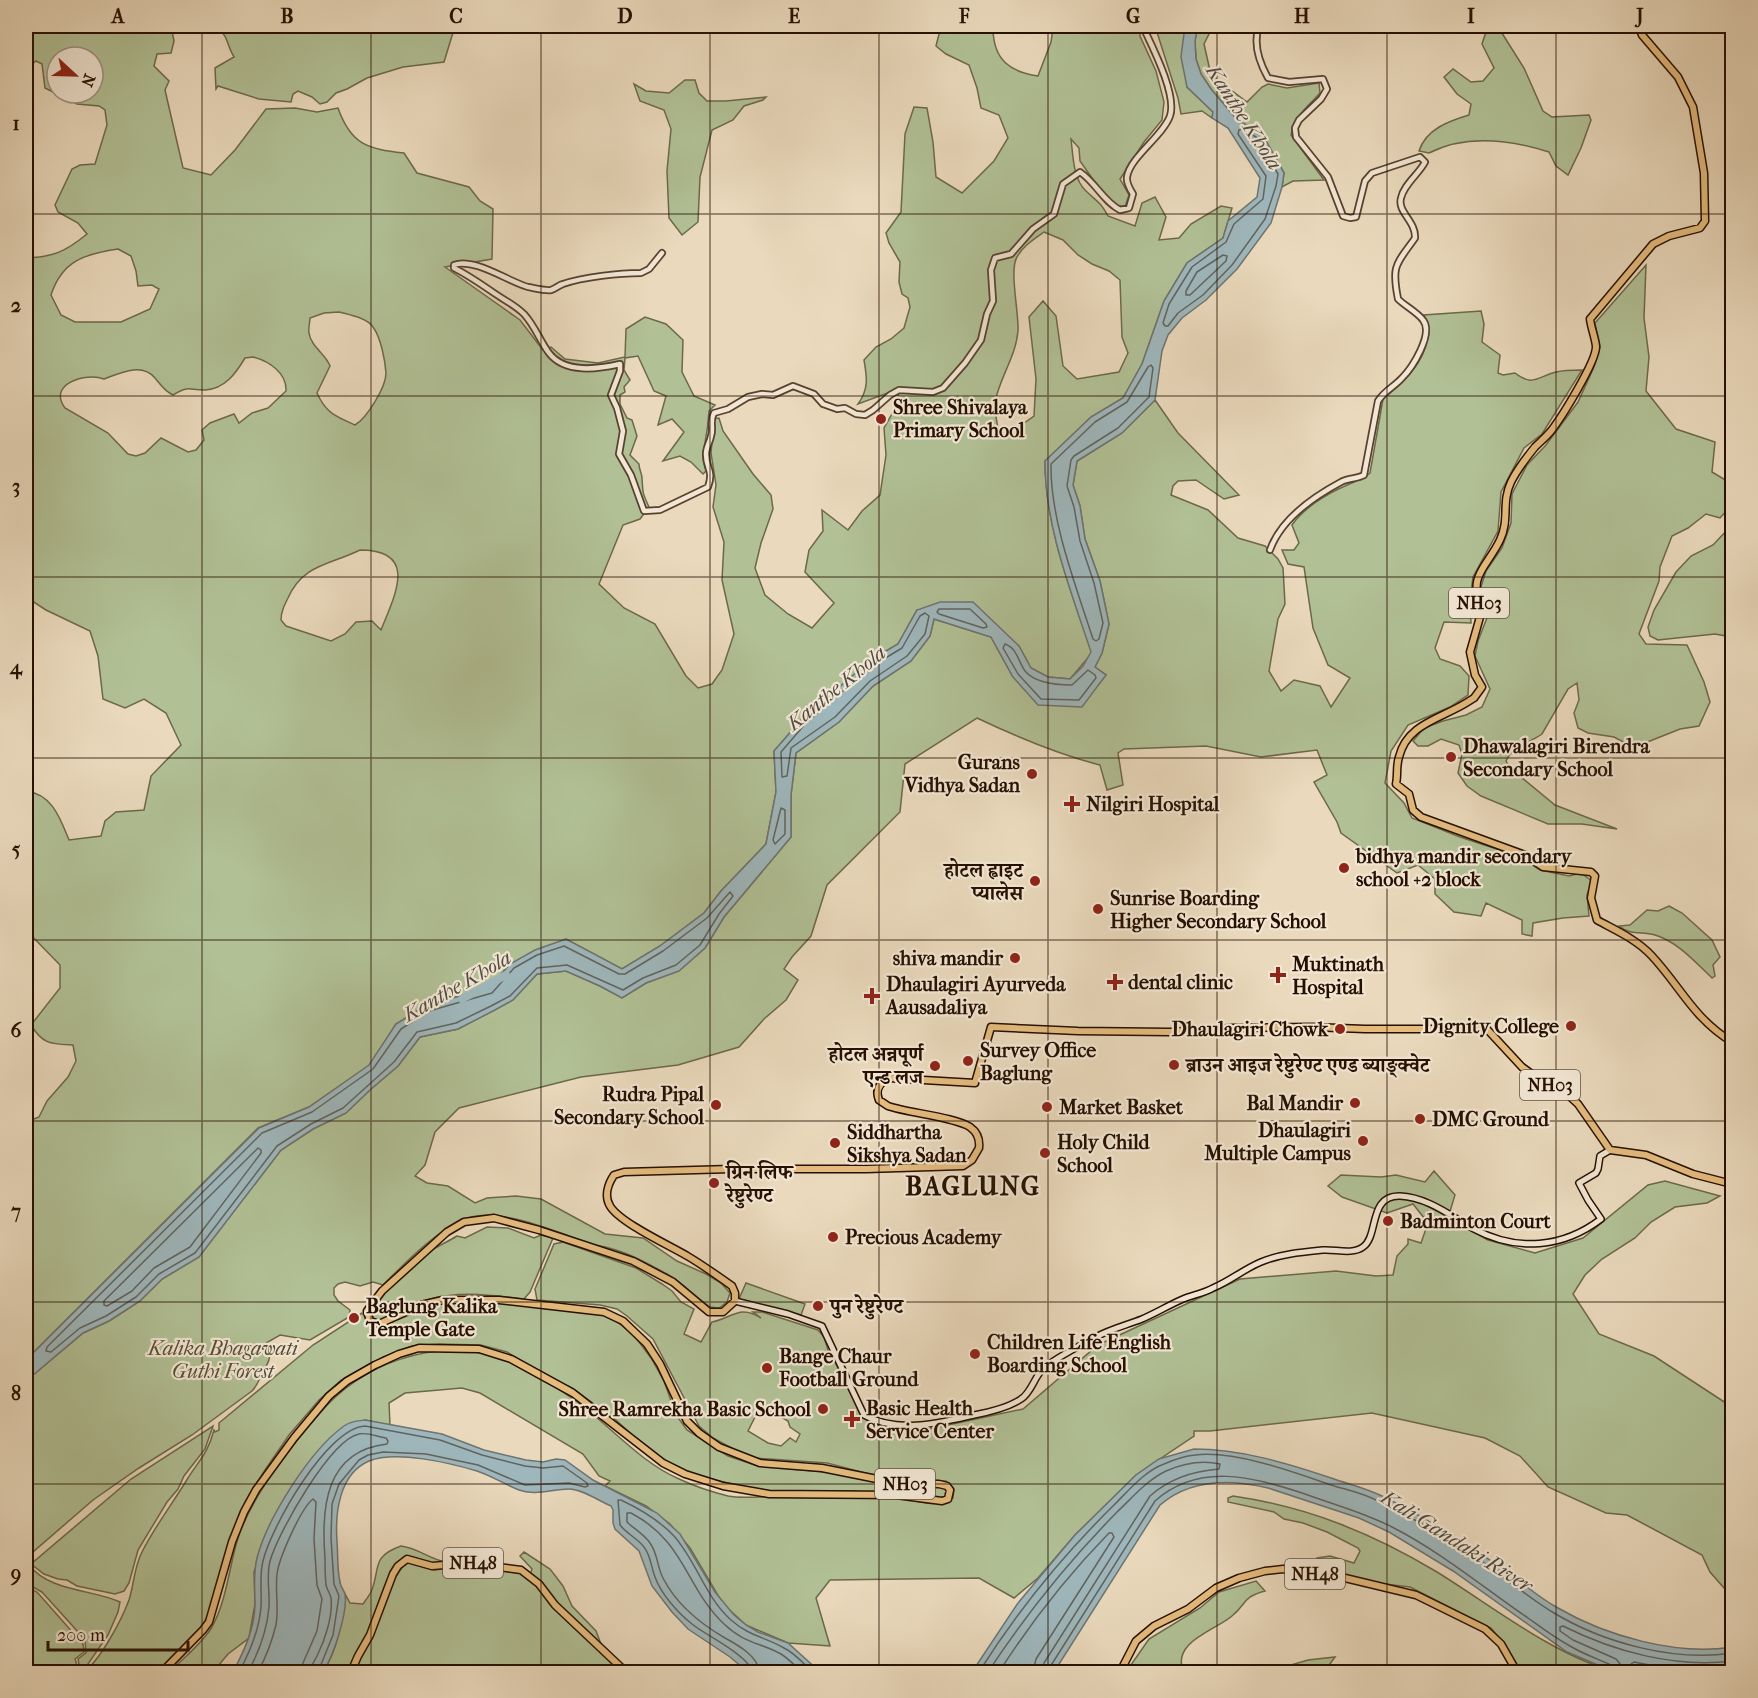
<svg xmlns="http://www.w3.org/2000/svg" width="1758" height="1698" viewBox="0 0 1758 1698" font-family="'IM FELL French Canon','Noto Serif Devanagari',serif">
<rect width="100%" height="100%" fill="#ead9bc"/>
<filter id="stains"><feTurbulence type="fractalNoise" baseFrequency=".00333" numOctaves="4"/><feColorMatrix values="0 0 0 0 .2 0 0 0 0 .09 0 0 0 0 .02 0 0 0 .5 -.17"/></filter>
<radialGradient id="worn" r=".72"><stop offset=".6" stop-color="#630" stop-opacity="0"/><stop offset="1" stop-color="#630" stop-opacity=".3"/></radialGradient>
<path fill="#b1c095" stroke="#6c684a" stroke-width="1.5" fill-rule="evenodd" d="M 26,26 L 171,26 L 174,41 L 171,53 L 157,54 L 154,66 L 169,81 L 165,90 L 183,168 L 211,175 L 235,150 L 266,109 L 295,108 L 317,112 L 338,108 C 351,145 368,149 404,153 L 417,173 L 469,187 L 480,201 L 493,209 L 492,259 L 445,267 L 520,320 L 543,350 L 551,347 L 565,359 L 598,363 L 625,357 L 626,329 L 645,317 L 666,324 L 683,340 L 682,372 L 694,396 L 715,405 L 709,411 C 708,420 708,428 706,436 C 704,453 700,453 706,471 L 703,474 L 691,462 L 680,456 L 663,461 L 684,432 L 672,419 L 658,425 L 666,396 L 654,391 L 638,356 L 625,358 L 624,370 L 630,380 L 624,387 L 625,392 L 620,395 L 620,404 L 627,418 L 632,420 L 637,436 L 630,455 L 639,464 C 639,470 642,473 642,478 C 643,493 642,492 649,507 L 640,519 L 623,525 L 599,584 L 624,608 L 655,624 L 686,676 L 698,688 L 712,684 L 722,670 L 734,634 L 722,580 L 724,542 L 713,507 L 716,485 L 711,453 L 714,419 L 719,418 L 723,431 L 753,474 L 771,495 L 773,509 L 761,543 L 755,568 L 765,595 L 788,614 L 812,628 L 834,603 L 805,572 L 809,550 L 823,531 L 822,510 L 848,530 L 862,511 L 880,495 L 886,455 L 884,428 L 901,398 L 893,391 L 858,404 C 869,389 867,377 864,360 L 876,347 L 891,339 L 904,328 L 910,307 L 908,298 L 902,294 L 899,282 L 900,262 L 889,243 L 886,233 L 901,212 L 905,134 L 914,107 L 927,108 L 933,142 L 936,177 L 962,193 L 994,161 L 1008,138 L 999,115 L 981,108 L 977,88 L 969,65 L 946,54 L 936,46 L 941,26 L 987,26 L 993,30 C 994,60 1010,72 1038,76 L 1051,42 L 1053,28 L 1045,26 L 1140,26 L 1140,36 L 1156,71 L 1164,102 L 1162,120 L 1144,142 L 1120,179 L 1129,195 L 1125,207 L 1116,205 L 1099,188 L 1080,161 L 1079,148 L 1071,139 C 1073,155 1073,178 1085,190 C 1097,202 1099,200 1108,216 L 1135,226 L 1142,203 L 1155,197 L 1166,217 L 1159,240 L 1179,238 L 1191,224 L 1221,206 L 1232,208 L 1223,238 L 1187,263 L 1164,301 L 1142,364 L 1123,398 L 1091,417 L 1045,461 C 1045,527 1071,591 1092,653 L 1070,679 L 1048,677 L 1031,668 L 1019,646 L 917,610 L 898,644 L 871,660 L 802,719 L 774,751 L 776,792 L 766,844 L 721,891 L 704,913 L 660,946 L 622,969 L 566,939 L 510,964 L 489,988 L 427,1005 L 396,1024 L 370,1065 L 309,1107 L 258,1128 L 26,1360 L 26,1122 L 39,1117 L 47,1101 L 68,1077 L 76,1061 L 73,1045 C 52,1044 43,1045 31,1025 L 60,988 L 60,965 L 26,930 L 26,791 C 52,794 60,818 69,840 L 101,836 L 105,821 L 116,812 L 144,810 L 151,776 L 181,745 L 166,713 L 144,699 L 125,708 L 103,699 L 98,656 L 90,631 L 46,610 L 26,597 L 26,258 C 53,257 65,252 87,234 L 78,223 L 58,212 L 55,205 L 72,169 L 80,165 L 95,164 L 107,125 L 105,110 L 99,106 L 77,104 L 45,88 L 42,64 L 36,61 L 26,69 ZM 57,57 L 93,57 L 93,93 L 57,93 ZM 1044,232 L 1063,240 L 1078,255 L 1092,264 L 1109,271 L 1120,280 L 1122,337 L 1128,353 L 1119,372 L 1077,379 L 1063,366 L 1056,316 L 1043,301 L 1029,317 L 1036,379 L 1034,416 L 1017,428 L 998,429 C 997,421 994,410 995,402 C 1000,377 1016,356 1018,331 C 1019,312 1009,270 1017,257 C 1023,246 1034,239 1044,232 ZM 118,249 L 131,256 L 136,271 L 138,286 L 152,285 L 159,289 L 150,309 L 121,322 L 75,322 L 61,315 L 51,295 C 62,261 84,254 118,249 ZM 339,312 C 350,315 367,318 373,327 C 381,338 385,360 386,373 C 386,387 367,418 355,425 C 335,416 326,413 317,393 L 330,366 C 326,354 311,347 309,333 C 308,329 310,322 310,318 L 324,313 ZM 253,357 C 269,361 287,373 286,391 L 268,408 L 252,413 L 239,423 L 234,414 L 210,423 L 202,430 L 204,440 L 196,450 L 188,452 L 161,438 L 145,453 L 136,456 L 128,454 L 108,433 L 65,408 C 47,384 86,372 104,379 C 120,373 142,362 155,378 C 161,385 164,391 173,395 C 189,385 188,390 205,390 C 225,389 236,373 245,358 ZM 360,550 C 419,550 395,595 381,630 L 372,621 L 356,622 L 345,634 L 331,641 L 286,626 L 281,620 C 281,612 284,606 288,598 C 303,564 330,565 360,550 Z
M 210,26 L 455,26 L 444,62 L 403,67 L 367,78 L 347,89 L 336,93 L 327,102 L 320,104 L 312,97 L 298,91 L 293,94 L 291,102 L 259,99 L 218,86 L 216,89 L 215,68 L 234,57 C 224,41 231,34 210,26 Z
M 1155,26 L 1185,26 L 1187,87 L 1213,112 L 1212,118 L 1202,111 L 1181,114 L 1178,98 Z
M 1198,26 L 1213,26 L 1204,44 L 1211,75 L 1247,102 L 1262,87 L 1268,84 L 1287,88 L 1319,83 L 1320,93 C 1309,106 1294,116 1291,135 L 1324,180 L 1293,181 L 1282,187 L 1284,173 L 1261,132 L 1238,121 L 1211,89 L 1201,74 L 1196,59 L 1195,40 Z
M 1488,26 L 1501,26 L 1500,30 L 1524,68 L 1543,111 L 1552,117 L 1589,115 L 1591,120 L 1581,148 L 1568,175 L 1556,166 L 1549,152 C 1511,140 1466,134 1429,153 L 1419,151 C 1426,129 1449,121 1469,115 L 1471,104 L 1457,94 L 1444,77 L 1453,69 L 1471,82 L 1483,81 L 1494,68 L 1482,44 Z
M 685,80 L 695,80 L 699,93 L 707,101 L 726,101 L 766,97 L 763,100 L 744,106 L 733,120 L 712,130 L 700,177 L 698,222 L 682,235 L 669,218 L 667,171 L 671,129 L 664,110 L 640,101 L 634,84 L 646,91 L 669,93 Z
M 1646,265 L 1644,318 L 1649,357 L 1646,391 L 1676,429 L 1715,442 L 1712,472 L 1732,484 L 1732,505 L 1720,518 L 1706,514 L 1688,528 L 1672,536 L 1660,567 L 1659,581 L 1639,634 L 1646,644 L 1687,645 L 1704,682 L 1710,702 L 1699,726 L 1680,729 L 1645,743 L 1635,745 L 1625,743 L 1614,737 L 1588,733 L 1578,728 L 1574,713 L 1579,700 L 1577,683 L 1568,689 L 1542,734 C 1528,744 1514,744 1506,761 L 1510,768 L 1555,805 L 1617,829 L 1582,824 L 1548,824 L 1481,796 L 1467,786 L 1458,773 L 1462,754 L 1459,745 L 1441,739 L 1428,746 L 1418,746 L 1413,741 L 1424,728 L 1443,721 L 1466,715 L 1482,707 L 1490,689 L 1475,656 L 1478,641 L 1490,610 L 1480,590 L 1486,571 L 1502,548 L 1511,523 L 1512,494 L 1527,465 L 1546,445 L 1578,402 L 1594,367 L 1600,347 L 1595,323 Z
M 1481,311 L 1484,324 L 1482,342 L 1500,355 L 1498,373 L 1503,375 L 1515,373 C 1533,387 1537,377 1556,372 C 1564,370 1574,370 1582,370 L 1542,434 L 1524,448 L 1501,492 L 1498,531 L 1473,577 L 1470,599 L 1471,623 L 1444,622 L 1435,648 L 1440,659 L 1460,666 L 1469,676 L 1468,695 L 1450,707 L 1408,725 L 1391,751 L 1385,783 L 1404,803 L 1412,818 L 1460,837 L 1521,857 L 1540,870 L 1569,876 L 1581,873 L 1592,881 L 1587,895 L 1589,916 L 1563,918 L 1533,923 L 1532,936 L 1522,934 L 1522,920 L 1486,903 L 1481,916 L 1454,912 L 1435,894 L 1435,879 L 1418,865 L 1397,873 L 1341,833 L 1337,822 L 1314,782 L 1327,775 L 1317,750 L 1261,757 L 1206,746 L 1124,749 L 1118,753 L 1123,785 L 1107,790 L 1100,765 C 1057,754 1017,737 977,718 L 905,764 L 900,812 L 827,885 L 811,936 L 792,957 L 784,969 L 798,980 L 786,1000 L 764,1019 L 739,1047 L 678,1065 L 581,1077 L 459,1108 L 435,1132 L 425,1165 L 415,1176 L 427,1183 L 448,1186 L 475,1203 L 487,1198 L 501,1197 L 516,1196 L 541,1199 L 605,1234 L 643,1238 L 677,1261 L 706,1274 L 721,1283 L 730,1293 L 727,1302 L 719,1308 L 710,1307 C 695,1297 683,1283 667,1274 C 649,1264 629,1253 609,1248 C 603,1246 597,1246 591,1244 C 559,1233 501,1207 468,1218 C 441,1226 403,1265 383,1285 L 373,1282 L 360,1286 L 345,1282 L 338,1284 L 334,1288 L 334,1295 L 338,1301 L 350,1310 L 349,1317 L 310,1340 L 280,1335 L 266,1343 C 272,1356 270,1360 263,1372 C 259,1379 258,1385 252,1391 L 192,1435 L 139,1468 L 93,1500 L 26,1558 L 26,1381 L 83,1333 L 109,1321 L 140,1301 L 162,1279 L 199,1257 L 281,1150 L 313,1129 L 346,1113 L 371,1089 L 398,1066 L 420,1037 L 458,1029 L 513,1000 L 537,974 L 566,971 L 600,986 L 622,998 L 646,983 L 679,970 L 705,948 L 724,917 L 791,837 L 791,795 L 796,753 L 839,722 L 873,686 L 911,661 L 930,636 L 934,619 L 991,637 L 1013,677 L 1098,685 L 1106,675 L 1095,667 L 1102,653 L 1109,624 L 1100,581 L 1085,539 L 1080,506 L 1073,485 L 1077,461 L 1122,433 L 1155,400 L 1178,433 L 1239,495 L 1224,499 L 1196,480 L 1178,481 L 1173,486 L 1171,495 L 1208,510 L 1238,538 L 1265,546 L 1278,559 L 1283,568 L 1285,604 L 1278,619 L 1269,671 L 1281,691 L 1294,680 L 1320,686 L 1331,707 L 1350,678 L 1328,665 L 1313,628 L 1304,567 L 1288,564 L 1282,550 L 1294,550 L 1299,543 L 1292,525 C 1303,509 1326,494 1345,486 C 1355,481 1362,480 1370,473 L 1383,399 C 1408,379 1438,350 1424,315 Z
M 1732,525 L 1732,637 L 1715,634 L 1658,640 L 1650,636 L 1648,627 L 1654,610 L 1676,572 L 1691,556 L 1713,545 Z
M 1669,906 L 1682,913 L 1712,940 L 1720,957 L 1713,965 L 1715,976 L 1712,978 C 1695,962 1678,942 1655,935 C 1641,931 1632,936 1619,926 L 1630,925 L 1647,910 L 1658,911 Z
M 1434,1171 L 1455,1195 L 1448,1218 L 1488,1240 L 1535,1253 L 1583,1238 L 1648,1185 L 1665,1181 L 1720,1196 L 1707,1203 L 1675,1207 L 1651,1222 L 1635,1238 L 1602,1259 L 1585,1275 L 1573,1294 L 1599,1334 L 1654,1356 L 1732,1407 L 1732,1597 L 1710,1572 L 1702,1555 L 1627,1515 L 1606,1513 L 1548,1487 L 1520,1456 L 1485,1438 L 1372,1413 L 1210,1431 L 1194,1431 L 1194,1436 L 1136,1475 L 1075,1535 L 1038,1578 L 1014,1598 L 979,1578 L 830,1580 L 816,1598 L 830,1646 L 788,1643 L 746,1625 L 723,1604 L 690,1548 L 670,1524 L 646,1506 L 605,1486 L 610,1481 L 599,1476 L 583,1454 L 480,1393 L 462,1388 L 405,1393 L 389,1403 L 390,1425 L 365,1420 L 313,1457 L 280,1508 L 254,1572 L 255,1604 L 249,1638 L 228,1654 L 213,1672 L 170,1672 C 183,1658 202,1644 212,1627 C 228,1598 229,1563 240,1532 C 257,1489 289,1449 319,1414 C 362,1364 429,1339 494,1356 C 519,1363 552,1384 573,1399 C 609,1424 638,1461 679,1479 C 694,1486 712,1492 728,1496 C 744,1499 764,1496 780,1496 C 820,1497 859,1497 899,1497 C 916,1501 938,1509 953,1498 L 954,1489 L 946,1481 L 888,1479 L 827,1463 L 754,1458 L 741,1453 L 713,1438 L 699,1426 L 653,1339 L 627,1316 L 617,1309 L 600,1305 L 537,1300 L 535,1289 L 554,1244 L 563,1242 L 636,1268 L 662,1284 L 672,1291 L 681,1302 L 694,1309 L 684,1334 L 701,1342 L 712,1322 C 733,1318 739,1304 761,1318 L 753,1312 L 762,1312 L 818,1330 L 824,1337 L 828,1350 L 847,1383 L 863,1418 L 874,1424 L 911,1433 L 1023,1409 L 1098,1345 L 1240,1279 L 1336,1271 L 1376,1276 L 1393,1275 L 1397,1256 L 1408,1244 L 1408,1239 L 1421,1243 L 1428,1223 L 1413,1204 L 1387,1213 L 1342,1197 L 1328,1186 L 1341,1175 L 1381,1177 L 1396,1175 L 1425,1182 ZM 761,1405 L 788,1421 L 790,1427 L 800,1434 L 796,1442 L 790,1438 L 781,1446 L 768,1443 L 748,1431 Z
M 487,1227 L 508,1228 L 534,1238 L 541,1235 L 553,1238 L 530,1292 L 524,1299 C 491,1295 459,1290 427,1300 C 410,1305 393,1321 376,1321 L 371,1314 C 375,1295 415,1260 432,1250 C 440,1245 449,1241 457,1236 L 465,1238 Z
M 746,1283 L 805,1304 L 801,1315 L 739,1299 Z
M 439,1303 L 506,1303 L 589,1310 L 609,1316 L 633,1334 L 651,1358 L 664,1381 L 676,1415 L 687,1430 L 728,1456 L 758,1466 L 836,1473 L 900,1486 L 928,1485 L 946,1488 L 949,1494 L 943,1499 L 852,1491 L 759,1491 L 696,1475 L 662,1459 L 644,1446 L 616,1420 L 572,1388 L 548,1377 L 507,1352 L 481,1345 L 439,1344 L 412,1346 L 383,1357 L 341,1380 L 319,1400 L 289,1435 L 265,1470 L 245,1502 L 220,1571 L 209,1615 L 196,1634 L 158,1672 L 83,1672 C 99,1663 122,1619 129,1600 C 134,1585 134,1567 142,1552 C 155,1526 173,1503 188,1478 C 200,1459 208,1453 214,1430 L 215,1432 L 219,1430 L 219,1423 L 313,1345 L 362,1313 C 371,1323 364,1329 382,1326 Z
M 213,1426 L 205,1449 L 184,1476 L 178,1489 L 167,1502 L 138,1550 L 129,1583 L 124,1591 L 115,1594 L 77,1586 L 67,1580 L 58,1579 L 44,1574 L 31,1564 L 131,1479 Z
M 1233,1496 C 1308,1507 1372,1533 1437,1572 C 1492,1606 1553,1655 1616,1672 L 1519,1672 L 1518,1668 L 1504,1644 L 1491,1628 L 1410,1587 L 1376,1583 L 1338,1573 L 1335,1567 L 1330,1566 L 1323,1571 L 1313,1569 L 1317,1558 L 1330,1556 L 1354,1563 L 1360,1551 L 1358,1548 L 1327,1532 L 1303,1523 L 1284,1519 L 1274,1512 L 1228,1502 L 1228,1498 Z
M 401,1546 C 418,1548 429,1559 446,1562 C 442,1563 437,1565 433,1565 C 424,1564 415,1554 406,1557 C 387,1563 376,1614 369,1631 C 362,1645 353,1657 349,1672 L 323,1672 C 338,1649 342,1622 345,1594 L 350,1603 L 363,1604 C 365,1601 369,1596 371,1592 C 381,1569 370,1557 401,1546 Z
M 524,1552 L 550,1569 L 563,1586 L 572,1606 L 596,1631 L 601,1644 L 624,1672 L 353,1672 C 358,1659 367,1647 373,1635 C 385,1610 387,1582 407,1562 L 435,1570 L 462,1566 L 472,1566 L 530,1575 L 532,1569 L 520,1556 Z
M 29,1565 C 50,1592 92,1589 120,1602 L 118,1612 L 108,1635 L 86,1667 L 80,1670 L 78,1659 L 86,1653 L 85,1640 L 70,1623 L 42,1592 L 26,1583 L 26,1568 Z
M 1256,1581 L 1265,1591 C 1242,1597 1247,1604 1232,1616 C 1216,1630 1172,1642 1183,1670 L 1213,1666 L 1237,1672 L 1126,1672 L 1149,1639 L 1200,1608 L 1219,1592 Z
M 26,1587 L 37,1592 L 83,1644 L 84,1652 L 75,1659 L 79,1671 L 26,1672 Z
M 1335,1657 L 1324,1672 L 1241,1672 L 1274,1670 L 1308,1660 Z"/>
<path fill="#9eb7bc" stroke="#6e7471" stroke-width="1.5" d="M 1185,26 L 1198,26 L 1195,41 L 1196,59 L 1201,74 L 1211,89 L 1238,121 L 1261,132 L 1284,173 L 1282,187 L 1271,223 L 1237,269 L 1206,300 L 1182,318 L 1168,335 L 1162,351 L 1155,400 L 1122,433 L 1077,461 L 1073,485 L 1080,506 L 1085,539 L 1100,581 L 1109,624 L 1102,653 L 1095,667 L 1106,675 L 1082,707 L 1038,705 L 1013,677 L 991,637 L 934,619 L 930,636 L 911,661 L 873,686 L 839,722 L 796,753 L 791,795 L 791,837 L 724,917 L 705,948 L 679,971 L 646,983 L 622,998 L 600,986 L 566,971 L 537,974 L 513,1000 L 493,1011 L 458,1029 L 420,1037 L 398,1066 L 371,1089 L 346,1113 L 313,1129 L 281,1150 L 199,1257 L 162,1279 L 140,1301 L 109,1321 L 83,1333 L 26,1381 L 26,1360 L 259,1128 L 309,1107 L 369,1065 L 396,1024 L 427,1005 L 489,988 L 510,964 L 535,950 L 566,939 L 622,969 L 660,946 L 704,913 L 721,891 L 766,844 L 776,792 L 774,751 L 802,719 L 871,660 L 898,644 L 917,610 L 940,602 L 973,602 L 1019,646 L 1031,668 L 1048,677 L 1070,679 L 1083,666 L 1091,652 C 1071,591 1045,527 1045,461 L 1091,417 L 1123,398 L 1142,364 L 1164,301 L 1187,263 L 1223,238 L 1228,221 L 1257,197 L 1260,178 L 1228,128 L 1212,118 L 1213,112 L 1187,87 L 1181,57 Z
M 365,1420 L 442,1434 L 484,1450 L 526,1460 L 543,1462 L 556,1459 L 565,1460 L 593,1480 L 657,1513 L 680,1534 L 715,1592 L 734,1615 L 746,1625 L 758,1632 L 788,1643 L 820,1672 L 748,1672 L 730,1657 L 688,1629 L 672,1612 L 652,1586 L 639,1551 L 615,1529 L 613,1523 L 613,1510 L 611,1506 C 599,1501 582,1489 569,1489 C 553,1489 534,1496 519,1490 C 504,1484 492,1476 477,1471 C 450,1463 396,1450 369,1461 C 339,1474 335,1513 337,1541 C 338,1554 337,1569 340,1582 C 340,1586 344,1590 345,1594 C 348,1613 333,1657 323,1672 L 233,1672 C 244,1651 255,1628 255,1604 C 255,1588 253,1574 257,1558 C 267,1519 310,1450 344,1426 C 351,1421 357,1421 365,1420 Z
M 1194,1449 C 1241,1449 1286,1463 1331,1478 C 1348,1484 1365,1488 1382,1496 C 1424,1516 1468,1545 1506,1571 C 1523,1583 1539,1598 1558,1608 C 1606,1636 1677,1656 1732,1647 L 1732,1672 L 1612,1671 L 1567,1652 L 1453,1571 L 1389,1532 L 1359,1518 L 1268,1488 C 1231,1479 1190,1479 1160,1505 L 1054,1672 L 972,1672 L 1018,1603 L 1075,1535 L 1136,1475 L 1159,1459 Z"/>
<g fill="none" stroke-linecap="round" stroke-linejoin="round">
<path stroke="#62635e" stroke-width="1.5" d="M 1242,129 L 1256,137 L 1278,174 L 1276,186 L 1265,219 L 1232,265 L 1203,295 L 1178,313 L 1168,326 L 1165,326 L 1163,323 L 1169,304 L 1192,267 L 1226,242 L 1234,224 L 1263,199 L 1266,176 L 1238,134 L 1239,130 Z
M 1223,255 L 1227,256 L 1226,261 L 1190,295 L 1186,295 L 1186,291 L 1197,272 Z
M 1151,365 L 1153,368 L 1149,397 L 1118,428 L 1074,456 L 1071,460 L 1067,486 L 1074,507 L 1080,541 L 1094,583 L 1103,623 L 1099,639 L 1096,641 L 1093,639 C 1076,586 1050,520 1051,464 L 1095,422 L 1127,402 L 1148,367 Z
M 939,609 L 970,609 L 986,624 L 987,627 L 983,628 L 939,614 L 937,612 Z
M 925,613 L 929,616 L 925,634 L 907,656 L 870,681 L 835,717 L 791,748 L 787,776 L 782,777 L 781,752 L 806,723 L 837,696 L 874,665 L 902,648 L 920,616 Z
M 1005,644 C 1017,648 1018,661 1025,671 C 1035,683 1057,685 1072,685 L 1088,670 L 1095,675 L 1096,678 L 1079,700 L 1041,699 L 1018,674 L 1003,648 Z
M 781,808 L 785,810 L 785,834 L 775,844 L 773,840 Z
M 730,892 L 733,896 L 719,914 L 700,945 L 676,965 L 643,978 L 623,990 L 567,965 L 537,968 L 510,996 L 491,1006 L 456,1023 L 417,1032 L 394,1062 L 343,1108 L 311,1124 L 277,1146 L 195,1253 L 159,1274 L 136,1297 L 106,1316 L 80,1328 L 51,1352 L 46,1351 L 47,1347 L 262,1133 L 312,1112 L 373,1069 L 401,1029 L 429,1011 L 492,993 L 514,968 L 537,955 L 564,946 L 619,974 L 625,974 L 663,951 L 707,918 Z
M 258,1148 L 261,1150 L 261,1153 L 190,1247 L 154,1268 L 132,1291 L 107,1306 L 104,1305 L 104,1301 Z
M 239,1672 C 250,1652 259,1631 261,1607 C 262,1592 259,1577 263,1561 C 271,1527 327,1428 365,1426 L 440,1440 L 482,1455 L 525,1466 L 543,1468 L 563,1466 L 587,1483 L 588,1486 L 585,1487 L 569,1483 L 525,1485 L 478,1465 L 426,1454 L 383,1452 L 368,1455 L 359,1460 L 339,1484 L 332,1504 L 331,1538 L 334,1584 L 339,1596 L 333,1635 L 318,1672
M 248,1672 C 259,1652 267,1630 269,1607 C 270,1591 266,1577 270,1561 C 278,1533 330,1440 359,1434 C 367,1432 378,1437 386,1438 L 388,1441 L 387,1444 C 325,1451 321,1508 325,1558 C 325,1567 325,1576 326,1585 C 327,1590 330,1593 331,1598 C 333,1616 325,1640 317,1656 C 314,1662 311,1665 311,1672
M 258,1672 C 266,1657 272,1641 276,1625 C 279,1607 275,1591 277,1574 C 279,1558 301,1508 313,1499 L 316,1502 L 314,1539 L 317,1585 L 322,1599 L 317,1631 L 303,1663 L 302,1672
M 752,1672 C 750,1656 705,1635 692,1624 C 678,1613 661,1594 655,1577 C 651,1567 651,1556 644,1547 C 637,1538 627,1534 620,1525 L 618,1500 L 621,1500 C 640,1509 659,1520 674,1536 C 697,1562 705,1597 731,1620 C 749,1636 765,1637 784,1648 C 795,1653 804,1664 812,1672
M 759,1672 C 759,1657 738,1645 725,1638 C 701,1624 676,1604 663,1578 C 657,1567 658,1554 650,1543 C 644,1534 634,1529 627,1522 L 627,1513 L 631,1513 C 686,1542 685,1587 724,1624 C 745,1644 759,1642 781,1654 C 789,1659 795,1666 802,1672
M 979,1672 C 1018,1610 1063,1555 1115,1504 C 1130,1489 1145,1471 1164,1464 C 1173,1460 1185,1456 1195,1455 C 1234,1450 1294,1472 1331,1485 C 1347,1490 1363,1493 1378,1501 C 1412,1517 1453,1542 1484,1563 C 1507,1579 1529,1598 1554,1613 C 1604,1643 1674,1662 1732,1653
M 988,1672 C 1026,1614 1068,1562 1117,1512 C 1132,1498 1147,1480 1166,1471 C 1182,1464 1202,1460 1220,1464 L 1219,1469 C 1193,1471 1169,1479 1150,1496 L 1044,1663 L 1042,1672
M 999,1672 C 1031,1622 1067,1576 1109,1533 L 1112,1533 L 1114,1537 L 1036,1659 L 1033,1672
M 1049,1672 L 1050,1667 L 1155,1501 C 1199,1462 1253,1477 1302,1493 C 1332,1504 1363,1512 1392,1527 C 1441,1552 1483,1587 1528,1618 C 1542,1628 1555,1638 1570,1646 C 1583,1654 1598,1659 1611,1665 L 1615,1672
M 1622,1672 L 1621,1665 L 1616,1659 L 1573,1640 L 1560,1631 L 1560,1627 L 1563,1626 C 1615,1652 1675,1668 1732,1661
M 1631,1672 L 1631,1664 L 1634,1662 C 1666,1669 1699,1673 1732,1670"/>
<path stroke="#9eb7bc" stroke-width="8" d="M 462,999 L 506,975"/>
<defs>
<path id="tertiary" d="M 1259,26 C 1253,43 1259,62 1268,78 L 1289,82 L 1323,79 L 1327,89 L 1321,99 L 1299,120 L 1295,128 L 1296,137 L 1328,177 L 1343,216 L 1350,218 L 1356,217 L 1365,181 L 1372,173 L 1420,157 L 1425,162 C 1419,174 1404,184 1401,198 C 1397,212 1416,221 1415,238 C 1397,264 1391,264 1398,299 C 1405,306 1417,312 1423,320 C 1434,334 1412,368 1402,378 C 1394,387 1385,390 1378,401 L 1364,475 C 1357,479 1348,478 1341,482 C 1313,497 1281,519 1270,550
M 662,253 L 649,269 L 641,273 C 620,273 583,277 563,284 C 559,285 555,289 551,290 C 546,291 534,288 528,287 C 509,282 474,257 454,265 L 454,268 C 468,275 481,284 494,293 C 504,300 515,305 524,314 C 535,326 540,341 549,353 C 565,374 598,369 620,364 L 620,371 L 611,395 L 617,408 L 623,431 L 619,454 L 631,475 L 644,511 L 660,510 L 708,487 C 714,470 706,469 706,454 C 706,447 710,442 711,436 C 714,427 709,422 714,413 L 728,409 L 748,397 L 762,394 L 773,395 L 793,386 L 814,394 L 823,404 L 837,409 L 845,408 L 856,414 L 865,415 L 873,410 L 890,395 L 899,390 L 933,392 L 943,388 L 965,363 L 981,340 L 987,314 L 993,301 L 991,270 L 995,258 L 1011,254 L 1033,229 L 1054,214 L 1063,184 L 1080,172 C 1096,183 1103,201 1120,210 L 1129,208 L 1133,194 C 1130,189 1126,183 1127,177 C 1130,157 1163,136 1170,116 C 1177,96 1154,50 1145,31 L 1146,26"/>
<path id="secondary" d="M 735,1301 L 788,1314 L 822,1326 L 864,1415 C 898,1434 939,1423 974,1415 C 990,1412 1008,1408 1021,1399 C 1031,1393 1034,1378 1042,1370 C 1051,1360 1083,1344 1096,1337 C 1110,1329 1127,1325 1142,1319 C 1156,1313 1169,1305 1183,1299 C 1193,1295 1204,1293 1213,1288 C 1230,1281 1244,1269 1261,1262 C 1280,1254 1303,1252 1323,1250 C 1335,1249 1352,1255 1363,1247 C 1379,1236 1368,1195 1400,1196 C 1427,1197 1451,1216 1474,1229 C 1517,1252 1563,1248 1601,1219 L 1588,1200 L 1579,1183 L 1596,1173 L 1598,1169 L 1600,1156 L 1610,1150"/>
<path id="primary" d="M 1639,26 L 1642,35 L 1678,77 L 1693,107 L 1704,173 L 1705,221 L 1700,228 L 1669,236 L 1653,244 L 1590,319 C 1591,328 1595,337 1596,346 C 1597,361 1561,418 1551,431 C 1546,437 1540,442 1535,447 C 1526,458 1517,470 1511,482 C 1501,503 1510,519 1500,540 C 1486,569 1467,575 1482,610 L 1470,652 L 1475,675 L 1482,687 L 1474,698 L 1466,703 C 1440,719 1407,724 1399,757 C 1396,766 1398,775 1396,784 L 1409,794 L 1413,810 L 1421,817 L 1525,855 L 1543,867 L 1591,872 L 1595,876 L 1591,898 L 1597,920 C 1615,930 1636,939 1651,955 C 1681,987 1693,1018 1732,1042
M 162,1672 L 203,1630 L 209,1622 L 232,1542 L 244,1512 L 256,1490 L 294,1438 L 329,1396 L 347,1381 L 375,1365 L 399,1354 L 419,1348 L 479,1349 L 511,1359 L 573,1393 L 663,1463 L 685,1474 L 723,1486 L 769,1494 L 896,1495 L 942,1501 L 948,1499 L 950,1490 L 947,1486 L 939,1484 L 897,1483 L 822,1468 L 760,1463 L 719,1447 L 699,1433 L 687,1421 L 660,1364 L 647,1344 L 623,1321 L 604,1312 L 499,1300 L 443,1300 L 421,1305 L 379,1324 L 370,1321 L 367,1311 L 382,1291 L 447,1232 L 464,1222 L 494,1218 L 539,1230 L 633,1261 L 673,1282 L 709,1312 L 723,1312 L 735,1301 L 735,1293 L 732,1286 C 718,1276 704,1266 689,1257 C 671,1246 620,1223 610,1206 C 604,1196 608,1184 614,1175 L 624,1172 L 731,1169 L 866,1169 L 963,1166 L 972,1160 L 979,1148 C 980,1139 977,1132 970,1127 C 955,1117 908,1113 888,1106 L 879,1100 C 875,1090 879,1083 889,1078 L 975,1083 L 991,1027 L 1078,1031 L 1170,1032 L 1232,1028 L 1312,1027 L 1365,1029 L 1460,1029 L 1484,1026 L 1522,1067 L 1533,1075 L 1567,1094 L 1578,1104 L 1610,1150 L 1646,1155 L 1693,1174 L 1732,1184"/>
<path id="trunk" d="M 351,1672 L 358,1656 L 370,1635 L 393,1574 L 398,1566 L 407,1559 L 432,1566 L 468,1563 L 521,1570 L 539,1584 L 555,1605 L 626,1672
M 1120,1672 L 1136,1641 L 1154,1626 L 1188,1609 L 1216,1588 L 1239,1578 L 1265,1571 L 1283,1569 L 1345,1578 L 1416,1595 L 1485,1629 L 1501,1644 L 1517,1672"/>
</defs>
<use href="#tertiary" stroke="#58422f" stroke-width="8"/>
<use href="#secondary" stroke="#270f00" stroke-width="8"/>
<use href="#primary" stroke="#270f00" stroke-width="9"/>
<use href="#trunk" stroke="#270f00" stroke-width="9"/>
<use href="#tertiary" stroke="#f1e6d3" stroke-width="4.5"/>
<use href="#secondary" stroke="#f1e6d3" stroke-width="5"/>
<use href="#primary" stroke="#e5bc7e" stroke-width="6"/>
<use href="#trunk" stroke="#e5bc7e" stroke-width="6"/>
</g>
<path fill="none" stroke="#270f00" stroke-width="1.5" stroke-opacity="0.55" d="M 202,26 L 202,1672M 371,26 L 371,1672M 541,26 L 541,1672M 710,26 L 710,1672M 879,26 L 879,1672M 1048,26 L 1048,1672M 1217,26 L 1217,1672M 1387,26 L 1387,1672M 1556,26 L 1556,1672M 26,214 L 1732,214M 26,396 L 1732,396M 26,577 L 1732,577M 26,758 L 1732,758M 26,940 L 1732,940M 26,1121 L 1732,1121M 26,1302 L 1732,1302M 26,1484 L 1732,1484"/>
<g fill="#8f2418" stroke="#f1e6d3" stroke-width="2">
<circle cx="881" cy="419" r="6"/>
<circle cx="1451" cy="757" r="6"/>
<circle cx="1032" cy="774" r="6"/>
<path d="M1069 795h6v6h6v6h-6v6h-6v-6h-6v-6h6z"/>
<circle cx="1344" cy="868" r="6"/>
<circle cx="1035" cy="881" r="6"/>
<circle cx="1098" cy="909" r="6"/>
<circle cx="1015" cy="958" r="6"/>
<path d="M1275 966h6v6h6v6h-6v6h-6v-6h-6v-6h6z"/>
<path d="M1112 973h6v6h6v6h-6v6h-6v-6h-6v-6h6z"/>
<path d="M869 987h6v6h6v6h-6v6h-6v-6h-6v-6h6z"/>
<circle cx="1571" cy="1026" r="6"/>
<circle cx="1340" cy="1029" r="6"/>
<circle cx="968" cy="1061" r="6"/>
<circle cx="1174" cy="1065" r="6"/>
<circle cx="935" cy="1066" r="6"/>
<circle cx="1355" cy="1103" r="6"/>
<circle cx="716" cy="1105" r="6"/>
<circle cx="1047" cy="1107" r="6"/>
<circle cx="1420" cy="1119" r="6"/>
<circle cx="1363" cy="1141" r="6"/>
<circle cx="835" cy="1143" r="6"/>
<circle cx="1045" cy="1153" r="6"/>
<circle cx="714" cy="1183" r="6"/>
<circle cx="1388" cy="1221" r="6"/>
<circle cx="833" cy="1237" r="6"/>
<circle cx="818" cy="1306" r="6"/>
<circle cx="354" cy="1318" r="6"/>
<circle cx="975" cy="1354" r="6"/>
<circle cx="767" cy="1368" r="6"/>
<circle cx="823" cy="1409" r="6"/>
<path d="M849 1410h6v6h6v6h-6v6h-6v-6h-6v-6h6z"/>
</g>
<g text-anchor="middle" stroke-width="4.5" stroke-linejoin="round" paint-order="stroke">
<g fill="#f1e6d3" stroke="#64503f" stroke-width="1.5">
<rect x="1449" y="588" width="60" height="30" rx="4.5"/>
<rect x="1520" y="1070" width="60" height="30" rx="4.5"/>
<rect x="875" y="1469" width="60" height="30" rx="4.5"/>
<rect x="443" y="1548" width="60" height="30" rx="4.5"/>
<rect x="1285" y="1559" width="60" height="30" rx="4.5"/>
</g>
<g font-size="18" font-weight="bold" fill="#270f00">
<text x="1479" y="609">NH03</text>
<text x="1550" y="1091">NH03</text>
<text x="905" y="1490">NH03</text>
<text x="473" y="1569">NH48</text>
<text x="1315" y="1580">NH48</text>
</g>
<g font-size="20" font-weight="bold" fill="#270f00" stroke="#f1e6d3" text-anchor="start">
<text x="893" y="414">Shree Shivalaya<tspan x="893" dy="23">Primary School</tspan></text>
<text x="1463" y="753">Dhawalagiri Birendra<tspan x="1463" dy="23">Secondary School</tspan></text>
<text x="1020" y="769" text-anchor="end">Gurans<tspan x="1020" dy="23">Vidhya Sadan</tspan></text>
<text x="1086" y="811">Nilgiri Hospital</text>
<text x="1356" y="863">bidhya mandir secondary<tspan x="1356" dy="23">school +2 block</tspan></text>
<text x="1023" y="877" text-anchor="end">होटल ह्वाइट<tspan x="1023" dy="23">प्यालेस</tspan></text>
<text x="1110" y="905">Sunrise Boarding<tspan x="1110" dy="23">Higher Secondary School</tspan></text>
<text x="1003" y="965" text-anchor="end">shiva mandir</text>
<text x="1292" y="971">Muktinath<tspan x="1292" dy="23">Hospital</tspan></text>
<text x="1128" y="989">dental clinic</text>
<text x="886" y="991">Dhaulagiri Ayurveda<tspan x="886" dy="23">Aausadaliya</tspan></text>
<text x="1559" y="1033" text-anchor="end">Dignity College</text>
<text x="1328" y="1036" text-anchor="end">Dhaulagiri Chowk</text>
<text x="980" y="1057">Survey Office<tspan x="980" dy="23">Baglung</tspan></text>
<text x="923" y="1061" text-anchor="end">होटल अन्नपूर्ण<tspan x="923" dy="23">एन्ड लज</tspan></text>
<text x="1186" y="1072">ब्राउन आइज रेष्टुरेण्ट एण्ड ब्याङ्क्वेट</text>
<text x="704" y="1101" text-anchor="end">Rudra Pipal<tspan x="704" dy="23">Secondary School</tspan></text>
<text x="1343" y="1110" text-anchor="end">Bal Mandir</text>
<text x="1059" y="1114">Market Basket</text>
<text x="1432" y="1126">DMC Ground</text>
<text x="1351" y="1137" text-anchor="end">Dhaulagiri<tspan x="1351" dy="23">Multiple Campus</tspan></text>
<text x="847" y="1139">Siddhartha<tspan x="847" dy="23">Sikshya Sadan</tspan></text>
<text x="1057" y="1149">Holy Child<tspan x="1057" dy="23">School</tspan></text>
<text x="726" y="1179">ग्रिन लिफ<tspan x="726" dy="23">रेष्टुरेण्ट</tspan></text>
<text x="1400" y="1228">Badminton Court</text>
<text x="845" y="1244">Precious Academy</text>
<text x="366" y="1313">Baglung Kalika<tspan x="366" dy="23">Temple Gate</tspan></text>
<text x="830" y="1313">पुन रेष्टुरेण्ट</text>
<text x="987" y="1349">Children Life English<tspan x="987" dy="23">Boarding School</tspan></text>
<text x="779" y="1363">Bange Chaur<tspan x="779" dy="23">Football Ground</tspan></text>
<text x="866" y="1415">Basic Health<tspan x="866" dy="23">Service Center</tspan></text>
<text x="811" y="1416" text-anchor="end">Shree Ramrekha Basic School</text>
</g>
<g font-size="20" font-style="italic" fill="#574d34" stroke="#f1e6d3">
<text x="223" y="1355">Kalika Bhagawati<tspan x="223" dy="23">Guthi Forest</tspan></text>
</g>
<g font-size="21" font-style="italic" fill="#514a42" stroke="#f1e6d3">
<text transform="translate(1244 117) rotate(57)" y="7">Kanthe Khola</text>
<text transform="translate(836 688) rotate(-39)" y="7">Kanthe Khola</text>
<text transform="translate(457 986) rotate(-30)" y="7">Kanthe Khola</text>
<text transform="translate(1457 1541) rotate(32)" y="7">Kali Gandaki River</text>
</g>
<g font-size="26" font-weight="bold" letter-spacing="1.5" fill="#270f00" stroke="#f1e6d3">
<text x="973" y="1195">BAGLUNG</text>
</g>
</g>
<rect width="1758" height="1698" fill="none" stroke="#ead9bc" stroke-width="66"/>
<g transform="translate(75 75) rotate(112)"><circle r="28" fill="#f1e6d3" stroke="#a0907f" stroke-width="1.5"/>
<path d="M0-4.5L10 22L0 15L-10 22Z" fill="#8f2418"/>
<text y="-9" font-size="16" font-weight="bold" text-anchor="middle" fill="#270f00">N</text>
</g>
<path d="M48 1641v9h140v-9" fill="none" stroke="#270f00" stroke-width="3"/>
<text x="57" y="1641" font-size="18" fill="#270f00" stroke="#f1e6d3" stroke-width="4.5" paint-order="stroke">200 m</text>
<rect x="33" y="33" width="1692" height="1632" fill="none" stroke="#270f00" stroke-width="2"/>
<g font-size="20" text-anchor="middle" font-weight="bold" fill="#270f00">
<text x="118" y="23">A</text>
<text x="287" y="23">B</text>
<text x="456" y="23">C</text>
<text x="625" y="23">D</text>
<text x="794" y="23">E</text>
<text x="964" y="23">F</text>
<text x="1133" y="23">G</text>
<text x="1302" y="23">H</text>
<text x="1471" y="23">I</text>
<text x="1640" y="23">J</text>
<text x="16" y="130">1</text>
<text x="16" y="312">2</text>
<text x="16" y="493">3</text>
<text x="16" y="674">4</text>
<text x="16" y="856">5</text>
<text x="16" y="1037">6</text>
<text x="16" y="1218">7</text>
<text x="16" y="1400">8</text>
<text x="16" y="1581">9</text>
</g>
<rect width="100%" height="100%" filter="url(#stains)"/>
<rect width="100%" height="100%" fill="url(#worn)"/>
</svg>
